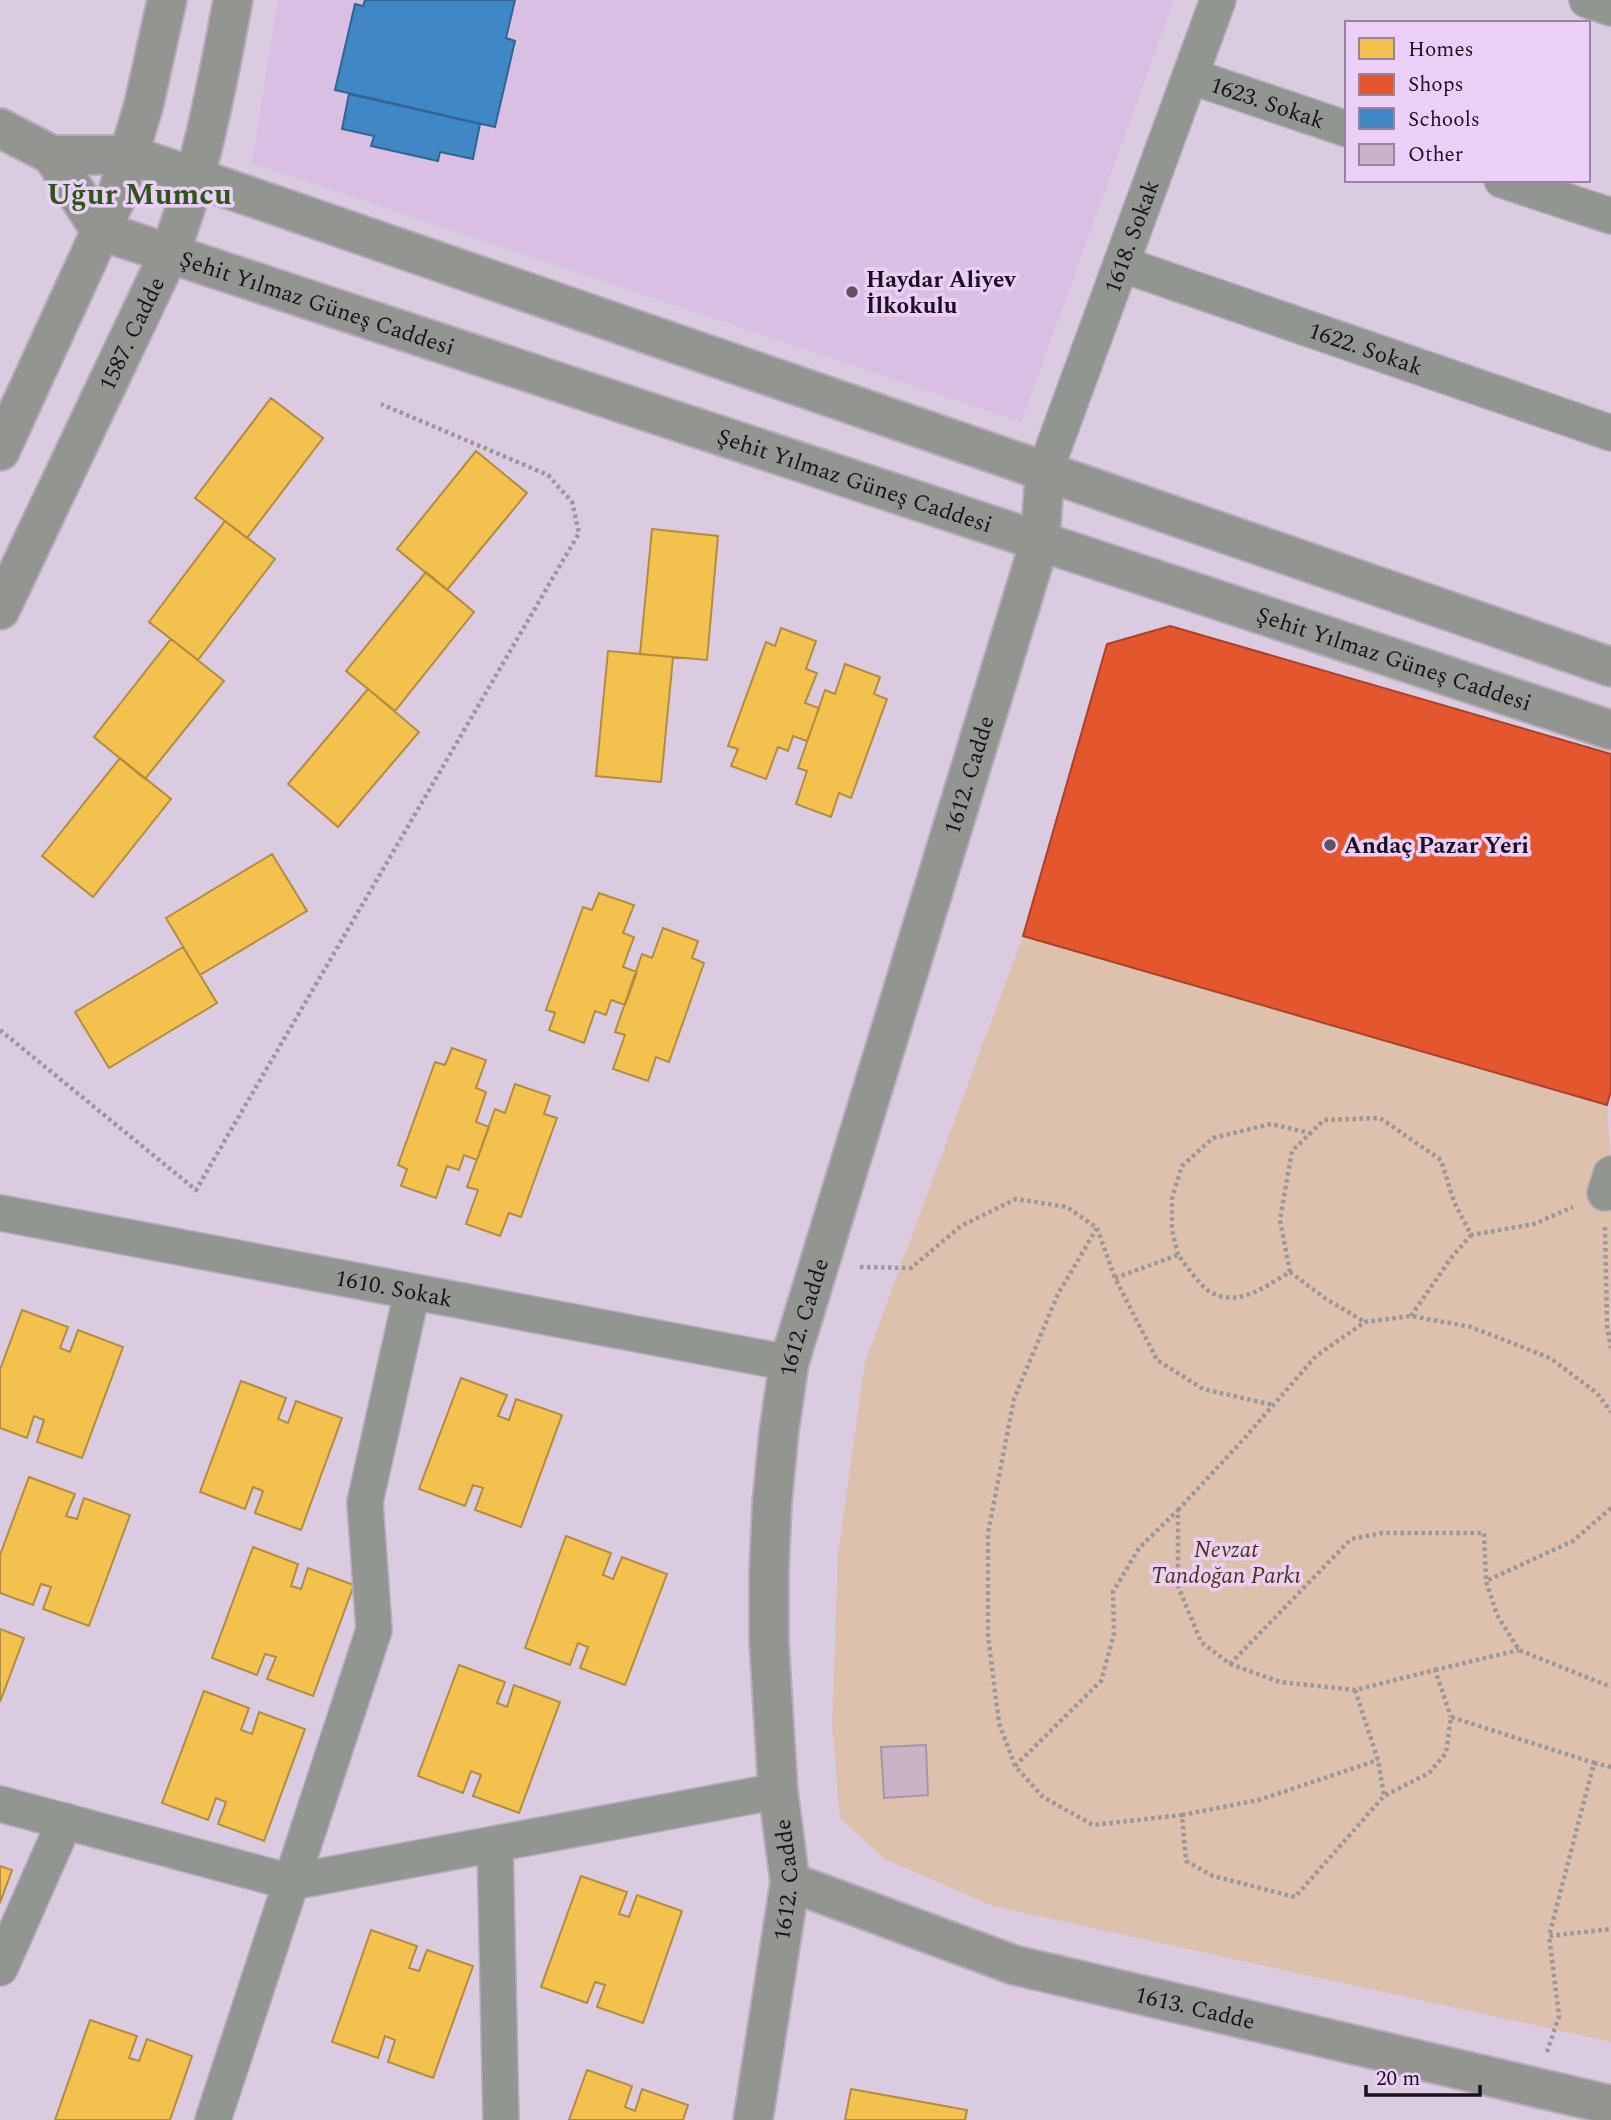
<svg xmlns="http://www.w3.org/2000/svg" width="1611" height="2120" viewBox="0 0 1611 2120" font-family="Spectral,serif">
<rect width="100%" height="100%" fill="#dbcbe1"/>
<path fill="#d9bfe2" d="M 278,0 L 1174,0 L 1021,422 L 252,163 Z"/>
<path fill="#ddc1ad" d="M 1023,936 L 1607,1105 L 1611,1166 L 1611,2042 L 993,1906 L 885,1859 L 840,1818 L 832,1727 L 838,1555 L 865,1362 Z"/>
<path fill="#f2c14e" stroke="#b28c40" stroke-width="2" d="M 271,398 L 323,438 L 247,538 L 195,498 Z
M 476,451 L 527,493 L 447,590 L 397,549 Z
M 225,521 L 275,559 L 198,660 L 149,622 Z
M 652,529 L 718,536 L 707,660 L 640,654 Z
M 426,572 L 474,612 L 395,711 L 346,671 Z
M 781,628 L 816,641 L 806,669 L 817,673 L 805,703 L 819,708 L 807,741 L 793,736 L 788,751 L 778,747 L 766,779 L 731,766 L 738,749 L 728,746 L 766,642 L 775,646 Z
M 171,639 L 224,681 L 145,779 L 94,737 Z
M 608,651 L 673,657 L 661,782 L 596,776 Z
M 845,664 L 880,677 L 874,694 L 887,699 L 851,798 L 839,793 L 831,817 L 796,804 L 807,771 L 798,768 L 825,690 L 835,694 Z
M 368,689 L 419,732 L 338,827 L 288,784 Z
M 120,758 L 171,799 L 93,897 L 42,856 Z
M 272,854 L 307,911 L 200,975 L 166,918 Z
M 599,893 L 634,905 L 623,933 L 634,937 L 623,967 L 637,972 L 625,1005 L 611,1000 L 606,1015 L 595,1011 L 584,1043 L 549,1030 L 555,1013 L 546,1010 L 583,907 L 592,910 Z
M 663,928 L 698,941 L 692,958 L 704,963 L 669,1062 L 656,1057 L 648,1081 L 613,1069 L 625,1035 L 615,1032 L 642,954 L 652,958 Z
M 183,947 L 217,1003 L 109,1068 L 75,1012 Z
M 452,1048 L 486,1060 L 476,1088 L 486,1092 L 476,1122 L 489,1127 L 477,1160 L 464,1155 L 459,1170 L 447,1166 L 436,1198 L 401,1186 L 407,1169 L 398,1165 L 435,1062 L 445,1065 Z
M 515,1084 L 550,1096 L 544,1114 L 557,1118 L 521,1217 L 509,1213 L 500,1236 L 466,1224 L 478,1190 L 467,1187 L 495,1109 L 505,1113 Z
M 22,1310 L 68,1327 L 60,1348 L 70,1352 L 78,1330 L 123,1347 L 82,1458 L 37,1442 L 44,1420 L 34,1416 L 27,1438 L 0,1428 L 0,1370 Z
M 461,1378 L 507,1395 L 498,1416 L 509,1420 L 516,1399 L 562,1415 L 521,1527 L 475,1510 L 483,1488 L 473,1485 L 465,1506 L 419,1489 Z
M 241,1381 L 286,1398 L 278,1419 L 288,1423 L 296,1401 L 342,1418 L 301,1530 L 255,1513 L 263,1491 L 253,1487 L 245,1509 L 200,1492 Z
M 29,1477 L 75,1494 L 66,1516 L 77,1519 L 84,1498 L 130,1515 L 89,1626 L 43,1609 L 51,1587 L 41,1584 L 33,1605 L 0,1593 L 0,1555 Z
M 566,1536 L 611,1553 L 603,1575 L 613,1579 L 622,1557 L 667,1574 L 625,1685 L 580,1668 L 588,1647 L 578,1643 L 570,1665 L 525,1648 Z
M 253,1547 L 298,1564 L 291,1586 L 301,1589 L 308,1568 L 354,1585 L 313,1696 L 267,1679 L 276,1657 L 265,1654 L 257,1675 L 212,1658 Z
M 0,1629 L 24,1638 L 0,1702 Z
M 459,1665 L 505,1682 L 497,1703 L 507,1707 L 514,1685 L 560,1702 L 519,1813 L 473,1796 L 481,1775 L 471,1771 L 463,1793 L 418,1776 Z
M 204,1691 L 249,1708 L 241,1730 L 252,1734 L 259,1712 L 305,1729 L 264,1841 L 218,1824 L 226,1802 L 216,1798 L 208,1820 L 162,1803 Z
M 0,1866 L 12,1870 L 0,1903 Z
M 581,1876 L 627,1892 L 619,1914 L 629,1917 L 637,1895 L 682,1911 L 643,2023 L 597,2007 L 605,1985 L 595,1982 L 587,2003 L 541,1987 Z
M 371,1930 L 417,1946 L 409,1968 L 419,1971 L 427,1950 L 473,1966 L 433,2078 L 388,2062 L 395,2040 L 385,2036 L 378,2058 L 332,2042 Z
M 90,2020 L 137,2036 L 129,2058 L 139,2061 L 147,2039 L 192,2056 L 170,2120 L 55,2120 Z
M 587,2070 L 632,2086 L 625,2107 L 635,2111 L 642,2089 L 688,2105 L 683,2120 L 569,2120 Z
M 851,2089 L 967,2110 L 965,2120 L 845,2120 Z"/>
<path fill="#e4572e" stroke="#a8422a" stroke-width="2" d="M 1170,626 L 1611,754 L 1611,1090 L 1607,1105 L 1023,936 L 1107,644 Z"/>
<path fill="#3f88c5" stroke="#346493" stroke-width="2" d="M 365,0 L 515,0 L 506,38 L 515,41 L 495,127 L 335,90 L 355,4 L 363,6 Z
M 349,94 L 480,124 L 473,159 L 440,152 L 438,161 L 371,146 L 374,136 L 342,129 Z"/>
<path fill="#c8b3c7" stroke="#a597a6" stroke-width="2" d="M 926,1745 L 928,1795 L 884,1798 L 881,1747 Z"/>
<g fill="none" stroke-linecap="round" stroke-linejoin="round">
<defs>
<g id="street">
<path d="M 1587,0 L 1611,8"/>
<path id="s1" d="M 1190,76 L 1347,129"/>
<path d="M 1502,180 L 1611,216"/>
<path id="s2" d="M 1121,264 L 1611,433"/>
<path id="s3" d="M 1045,471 L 1218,0"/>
<path d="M 1605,1193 L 1611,1174"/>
<path id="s4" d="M 0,1213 L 789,1363"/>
<path d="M 0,1804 L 291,1882 L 778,1791"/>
<path d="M 495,1844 L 501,2120"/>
<path d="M 0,1968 L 65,1821"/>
<path d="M 213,2120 L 374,1630 L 365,1502 L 412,1292"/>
</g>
<g id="secondary">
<path d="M 0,128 L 52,155"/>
<path d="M 101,231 L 52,155 L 130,155 L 1611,667"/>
<path id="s5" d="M 101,231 L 1611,730"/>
<path d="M 0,451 L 116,198 L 144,104 L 167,0"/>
<path id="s6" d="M 0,610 L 169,254 C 201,173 217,85 233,0"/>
<path id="s7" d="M 790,1882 L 1014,1965 L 1611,2105"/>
<path id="s8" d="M 753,2120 L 790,1882 L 778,1791 L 769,1642 L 769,1571 L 772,1503 L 779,1431 L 789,1363 L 1040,541 L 1045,471"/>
</g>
</defs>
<use href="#street" stroke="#b8abbc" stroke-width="38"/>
<use href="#secondary" stroke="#b8abbc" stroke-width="42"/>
<path stroke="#9a989a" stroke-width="4.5" stroke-dasharray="3.5 3.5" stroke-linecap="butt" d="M 0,1030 L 196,1190 L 579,533 L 572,502 L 548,475 L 381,404
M 1605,1227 L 1607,1326 L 1611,1348
M 1097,1228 L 1115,1278 L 1157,1360 L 1203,1389 L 1273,1405
M 1178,1255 L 1172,1230 L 1172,1198 L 1182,1166 L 1213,1138 L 1271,1124 L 1310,1133
M 860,1267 L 911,1268 L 961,1226 L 1016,1199 L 1067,1207 L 1097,1228 L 1058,1294 L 1014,1399 L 988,1533 L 988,1636 L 999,1723 L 1015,1766 L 1043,1797 L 1093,1825 L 1182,1815 L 1186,1861 L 1213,1876 L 1295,1897 L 1384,1796 L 1429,1773 L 1446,1753 L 1451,1717 L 1594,1763 L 1549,1936 L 1611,1929
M 1290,1272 L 1280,1220 L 1292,1151 L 1324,1120 L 1380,1118 L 1441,1160 L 1454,1202 L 1471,1235 L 1534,1224 L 1573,1207
M 1115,1278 L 1178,1255 C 1186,1265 1200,1286 1210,1292 C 1239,1308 1266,1286 1290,1272 L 1326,1299 L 1365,1322
M 1411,1316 L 1451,1258 L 1471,1235
M 1611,1508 L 1573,1541 L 1486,1581 L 1497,1615 L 1519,1650 L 1611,1687
M 1178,1510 L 1242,1441 L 1316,1356 L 1365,1322 L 1411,1316 L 1471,1327 L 1550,1358 L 1597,1393 L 1611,1412
M 1230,1664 L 1351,1539 L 1382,1533 L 1484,1533 L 1486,1581
M 1435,1670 L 1519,1650
M 1355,1690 L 1378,1760 L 1384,1796
M 1594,1763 L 1611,1767
M 1015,1766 L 1101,1681 L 1114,1634 L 1113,1592 L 1139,1548 L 1178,1510 L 1178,1586 L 1201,1642 L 1230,1664 L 1280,1682 L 1355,1690 L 1435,1670 L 1451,1717
M 1182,1815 L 1259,1800 L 1378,1760
M 1547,2052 L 1559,2016 L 1549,1936"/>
<use href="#street" stroke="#929691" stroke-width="35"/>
<use href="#secondary" stroke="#939591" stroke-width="38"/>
</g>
<g fill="#5f5263" stroke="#eccff7" stroke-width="2.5">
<circle cx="852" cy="292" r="7"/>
<circle cx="1330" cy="845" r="7"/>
</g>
<g text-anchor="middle" stroke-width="7" stroke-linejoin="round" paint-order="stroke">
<g font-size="23" fill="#1c111f" stroke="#eccff7">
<text dy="8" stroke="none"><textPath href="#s1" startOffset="82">1623. Sokak</textPath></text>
<text dy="8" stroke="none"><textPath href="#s3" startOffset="250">1618. Sokak</textPath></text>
<text dy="8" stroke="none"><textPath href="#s5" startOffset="228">Şehit Yılmaz Güneş Caddesi</textPath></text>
<text dy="8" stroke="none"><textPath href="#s6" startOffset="306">1587. Cadde</textPath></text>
<text dy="8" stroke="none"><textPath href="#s2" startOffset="259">1622. Sokak</textPath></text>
<text dy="8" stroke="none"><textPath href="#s5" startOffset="794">Şehit Yılmaz Güneş Caddesi</textPath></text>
<text dy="8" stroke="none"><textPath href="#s5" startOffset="1362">Şehit Yılmaz Güneş Caddesi</textPath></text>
<text dy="8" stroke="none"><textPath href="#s8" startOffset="1377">1612. Cadde</textPath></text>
<text dy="8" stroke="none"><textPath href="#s4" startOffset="401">1610. Sokak</textPath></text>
<text dy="8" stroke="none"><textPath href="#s8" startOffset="810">1612. Cadde</textPath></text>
<text dy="8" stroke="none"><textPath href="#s8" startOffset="243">1612. Cadde</textPath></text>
<text dy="8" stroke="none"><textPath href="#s7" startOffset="425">1613. Cadde</textPath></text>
</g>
<g font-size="23" font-weight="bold" fill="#1c111f" stroke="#eccff7" text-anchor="start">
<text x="866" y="287">Haydar Aliyev<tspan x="866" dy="26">İlkokulu</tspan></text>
<text x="1344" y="853">Andaç Pazar Yeri</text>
</g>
<g font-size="23" font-style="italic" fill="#4b3614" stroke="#eccff7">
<text x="1226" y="1557">Nevzat<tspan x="1226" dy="26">Tandoğan Parkı</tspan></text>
</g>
<g font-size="30" font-weight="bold" fill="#2f561a" stroke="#eccff7">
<text x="139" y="204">Uğur Mumcu</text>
</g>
</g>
<rect x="1345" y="21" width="245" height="161" fill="#eccff7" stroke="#9983a1" stroke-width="2"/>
<rect x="1359" y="38" width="35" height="21" fill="#f2c14e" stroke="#9983a1" stroke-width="2"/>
<text x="1408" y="56" font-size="21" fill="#1c111f">Homes</text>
<rect x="1359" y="74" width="35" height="21" fill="#e4572e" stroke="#9983a1" stroke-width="2"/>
<text x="1408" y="91" font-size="21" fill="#1c111f">Shops</text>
<rect x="1359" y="108" width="35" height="21" fill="#3f88c5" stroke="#9983a1" stroke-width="2"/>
<text x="1408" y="126" font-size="21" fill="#1c111f">Schools</text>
<rect x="1359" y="144" width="35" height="21" fill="#c8b3c7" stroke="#9983a1" stroke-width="2"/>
<text x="1408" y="161" font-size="21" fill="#1c111f">Other</text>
<path d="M1366 2085v10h114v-10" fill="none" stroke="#1c111f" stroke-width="3.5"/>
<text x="1376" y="2085" font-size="21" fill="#1c111f" stroke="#eccff7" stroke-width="5" paint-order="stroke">20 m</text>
</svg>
